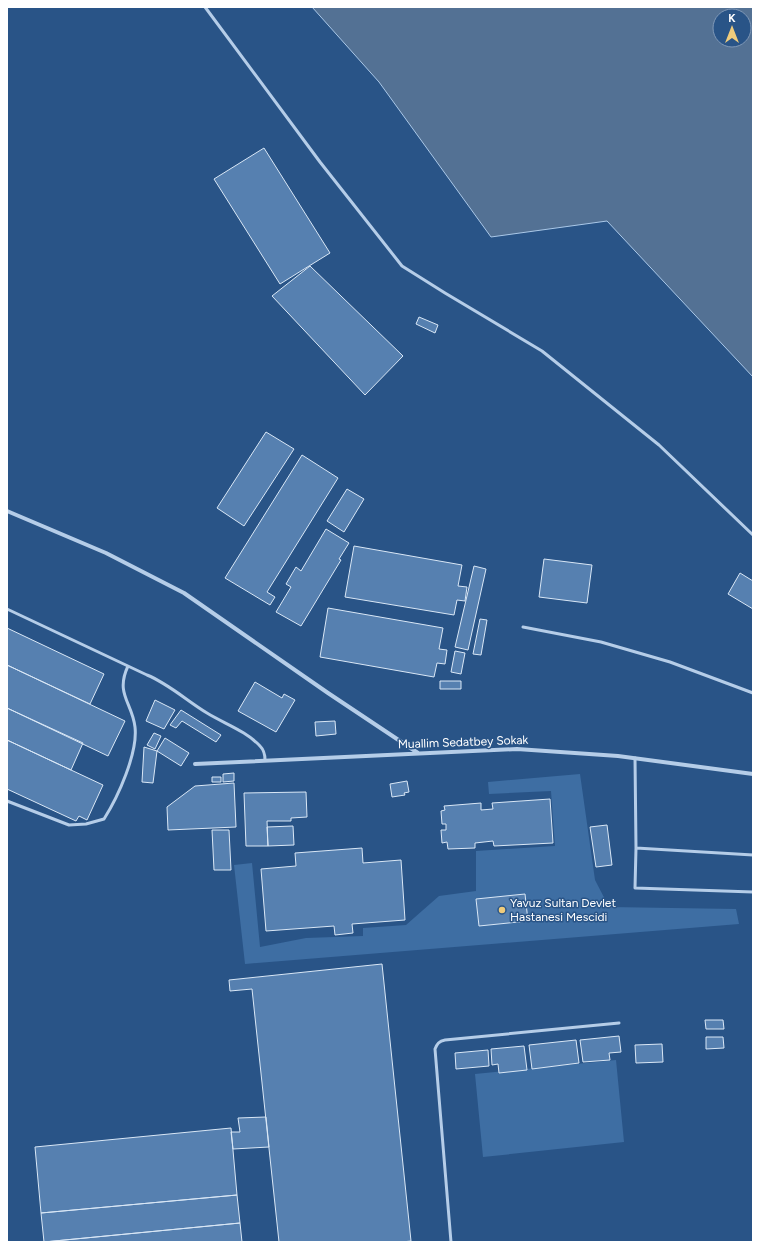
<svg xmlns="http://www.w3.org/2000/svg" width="760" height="1249" viewBox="0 0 760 1249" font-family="Figtree,sans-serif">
<rect width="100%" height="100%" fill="#295487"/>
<path fill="#3e6ea3" d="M 580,774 L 595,880 L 609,907 L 736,909 L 739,924 L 245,964 L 234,865 L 252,863 L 260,947 L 306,938 L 363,936 L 363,928 L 406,925 L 439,896 L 476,891 L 476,851 L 555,846 L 551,791 L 489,794 L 488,782 Z
M 616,1060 L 624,1142 L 483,1157 L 475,1074 Z"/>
<path fill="#537194" stroke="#aac8e8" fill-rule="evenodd" d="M 312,7 L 753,7 L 753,377 L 607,221 L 491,237 L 379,82 ZM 720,16 L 744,16 L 744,40 L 720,40 Z"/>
<path fill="#5680b0" stroke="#d9e7f6" d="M 264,148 L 330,253 L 280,284 L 214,179 Z
M 310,266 L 403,356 L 365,395 L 272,296 Z
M 419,317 L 438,325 L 435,333 L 416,324 Z
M 266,432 L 294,449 L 244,526 L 217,508 Z
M 302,455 L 338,478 L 267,592 L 275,597 L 270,605 L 225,578 Z
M 347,489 L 364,499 L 344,532 L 327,521 Z
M 326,529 L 349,543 L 339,559 L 341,560 L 301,626 L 276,612 L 291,587 L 286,584 L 296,567 L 301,571 Z
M 354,546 L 462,565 L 458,586 L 467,587 L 465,601 L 457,600 L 454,615 L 345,597 Z
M 544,559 L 592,565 L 587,603 L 539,597 Z
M 474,566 L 486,569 L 468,650 L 455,647 Z
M 740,573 L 753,581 L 753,609 L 728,594 Z
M 328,608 L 443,628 L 439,649 L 447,650 L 445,664 L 437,663 L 434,677 L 320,657 Z
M 480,619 L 487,620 L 481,655 L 473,654 Z
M 7,628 L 104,674 L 90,704 L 7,665 Z
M 455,651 L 465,653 L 461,674 L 451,672 Z
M 7,665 L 125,721 L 108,756 L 7,708 Z
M 440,681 L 461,681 L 461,689 L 440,689 Z
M 255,682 L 282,698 L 284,694 L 295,700 L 276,732 L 238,711 Z
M 155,700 L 175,710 L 164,729 L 146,721 Z
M 7,708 L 83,743 L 71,770 L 7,740 Z
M 181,710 L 221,735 L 216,742 L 182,721 L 176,728 L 170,725 Z
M 335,721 L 336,734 L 316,736 L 315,722 Z
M 154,733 L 161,736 L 155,749 L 147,745 Z
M 165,738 L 189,753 L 181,766 L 157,751 Z
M 7,740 L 103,785 L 87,820 L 79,816 L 76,821 L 7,789 Z
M 144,747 L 157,751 L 153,783 L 142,782 Z
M 234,773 L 234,781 L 223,782 L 223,774 Z
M 212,777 L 221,777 L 221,782 L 212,782 Z
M 407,781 L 409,792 L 404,793 L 405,795 L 392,797 L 390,784 Z
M 234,783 L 236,827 L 168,830 L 167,807 L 195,786 Z
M 306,792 L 307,817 L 291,818 L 291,821 L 267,821 L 268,846 L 246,846 L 244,793 Z
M 550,799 L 553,843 L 494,846 L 493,841 L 475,843 L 475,848 L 448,849 L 447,842 L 442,843 L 441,830 L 446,830 L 446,824 L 442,824 L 441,811 L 445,810 L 444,806 L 481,803 L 481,810 L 493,809 L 492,803 Z
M 607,825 L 612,865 L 596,867 L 590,827 Z
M 293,826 L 294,845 L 268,846 L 267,827 Z
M 212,830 L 229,830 L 231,870 L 214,870 Z
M 362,848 L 363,863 L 401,860 L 405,920 L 352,924 L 353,933 L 335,935 L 334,926 L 266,931 L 261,869 L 296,866 L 295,853 Z
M 525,894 L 528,921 L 479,926 L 476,899 Z
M 382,964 L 411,1241 L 402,1242 L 279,1242 L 252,989 L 230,991 L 229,980 Z
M 705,1020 L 723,1020 L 724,1029 L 706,1029 Z
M 619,1036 L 621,1052 L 609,1053 L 610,1060 L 583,1062 L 580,1040 Z
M 706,1037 L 723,1037 L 724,1048 L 706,1049 Z
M 576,1040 L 579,1063 L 532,1069 L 529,1045 Z
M 662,1044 L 663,1062 L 636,1063 L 635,1045 Z
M 524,1046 L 527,1070 L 499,1073 L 498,1064 L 492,1065 L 491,1049 Z
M 488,1050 L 489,1066 L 456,1069 L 455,1053 Z
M 266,1117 L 269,1147 L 233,1149 L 231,1132 L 240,1132 L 238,1118 Z
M 231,1128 L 237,1195 L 41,1213 L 35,1147 Z
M 237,1195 L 240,1223 L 44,1242 L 41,1213 Z
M 240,1223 L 242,1242 L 44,1242 Z"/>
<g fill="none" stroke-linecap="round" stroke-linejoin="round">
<path stroke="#b5cde8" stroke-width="3" d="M 205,7 L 320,162 L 402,266 L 445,293 L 542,351 L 659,445 L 753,535
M 7,609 L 147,675 C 169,684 187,701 207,713 C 225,724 246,731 260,746 C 264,750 265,755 265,760
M 523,627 L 601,642 L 670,662 L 753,693
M 635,758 L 636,848 L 635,888 L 753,892
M 7,801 L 69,825 L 86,824 L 104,819 C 118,797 138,753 135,727 C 132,702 115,694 128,666
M 636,848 L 753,855
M 451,1242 L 435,1049 C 437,1044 439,1041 445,1040 L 619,1023"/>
<path stroke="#b5cde8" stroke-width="4" d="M 7,511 L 106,553 L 184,593 L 328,693 L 418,753
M 195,764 L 517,749 L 618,756 L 753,774"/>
</g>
<circle fill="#efcc7c" stroke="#295487" stroke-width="1.5" cx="502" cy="910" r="4"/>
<g text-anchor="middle" stroke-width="3" stroke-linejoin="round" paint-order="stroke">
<g font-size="12" fill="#fff" stroke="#295487">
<text transform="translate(463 742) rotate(-2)" y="4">Muallim Sedatbey Sokak</text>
</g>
<g font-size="12" fill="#fff" stroke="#295487" text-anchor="start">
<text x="510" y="907">Yavuz Sultan Devlet<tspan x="510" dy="14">Hastanesi Mescidi</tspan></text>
</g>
</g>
<rect width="760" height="1249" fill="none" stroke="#ffffff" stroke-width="16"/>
<g transform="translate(732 28)"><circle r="19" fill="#295487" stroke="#7f98b7"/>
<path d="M0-3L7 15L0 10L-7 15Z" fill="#efcc7c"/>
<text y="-6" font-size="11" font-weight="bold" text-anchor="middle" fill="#ffffff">K</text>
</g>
</svg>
